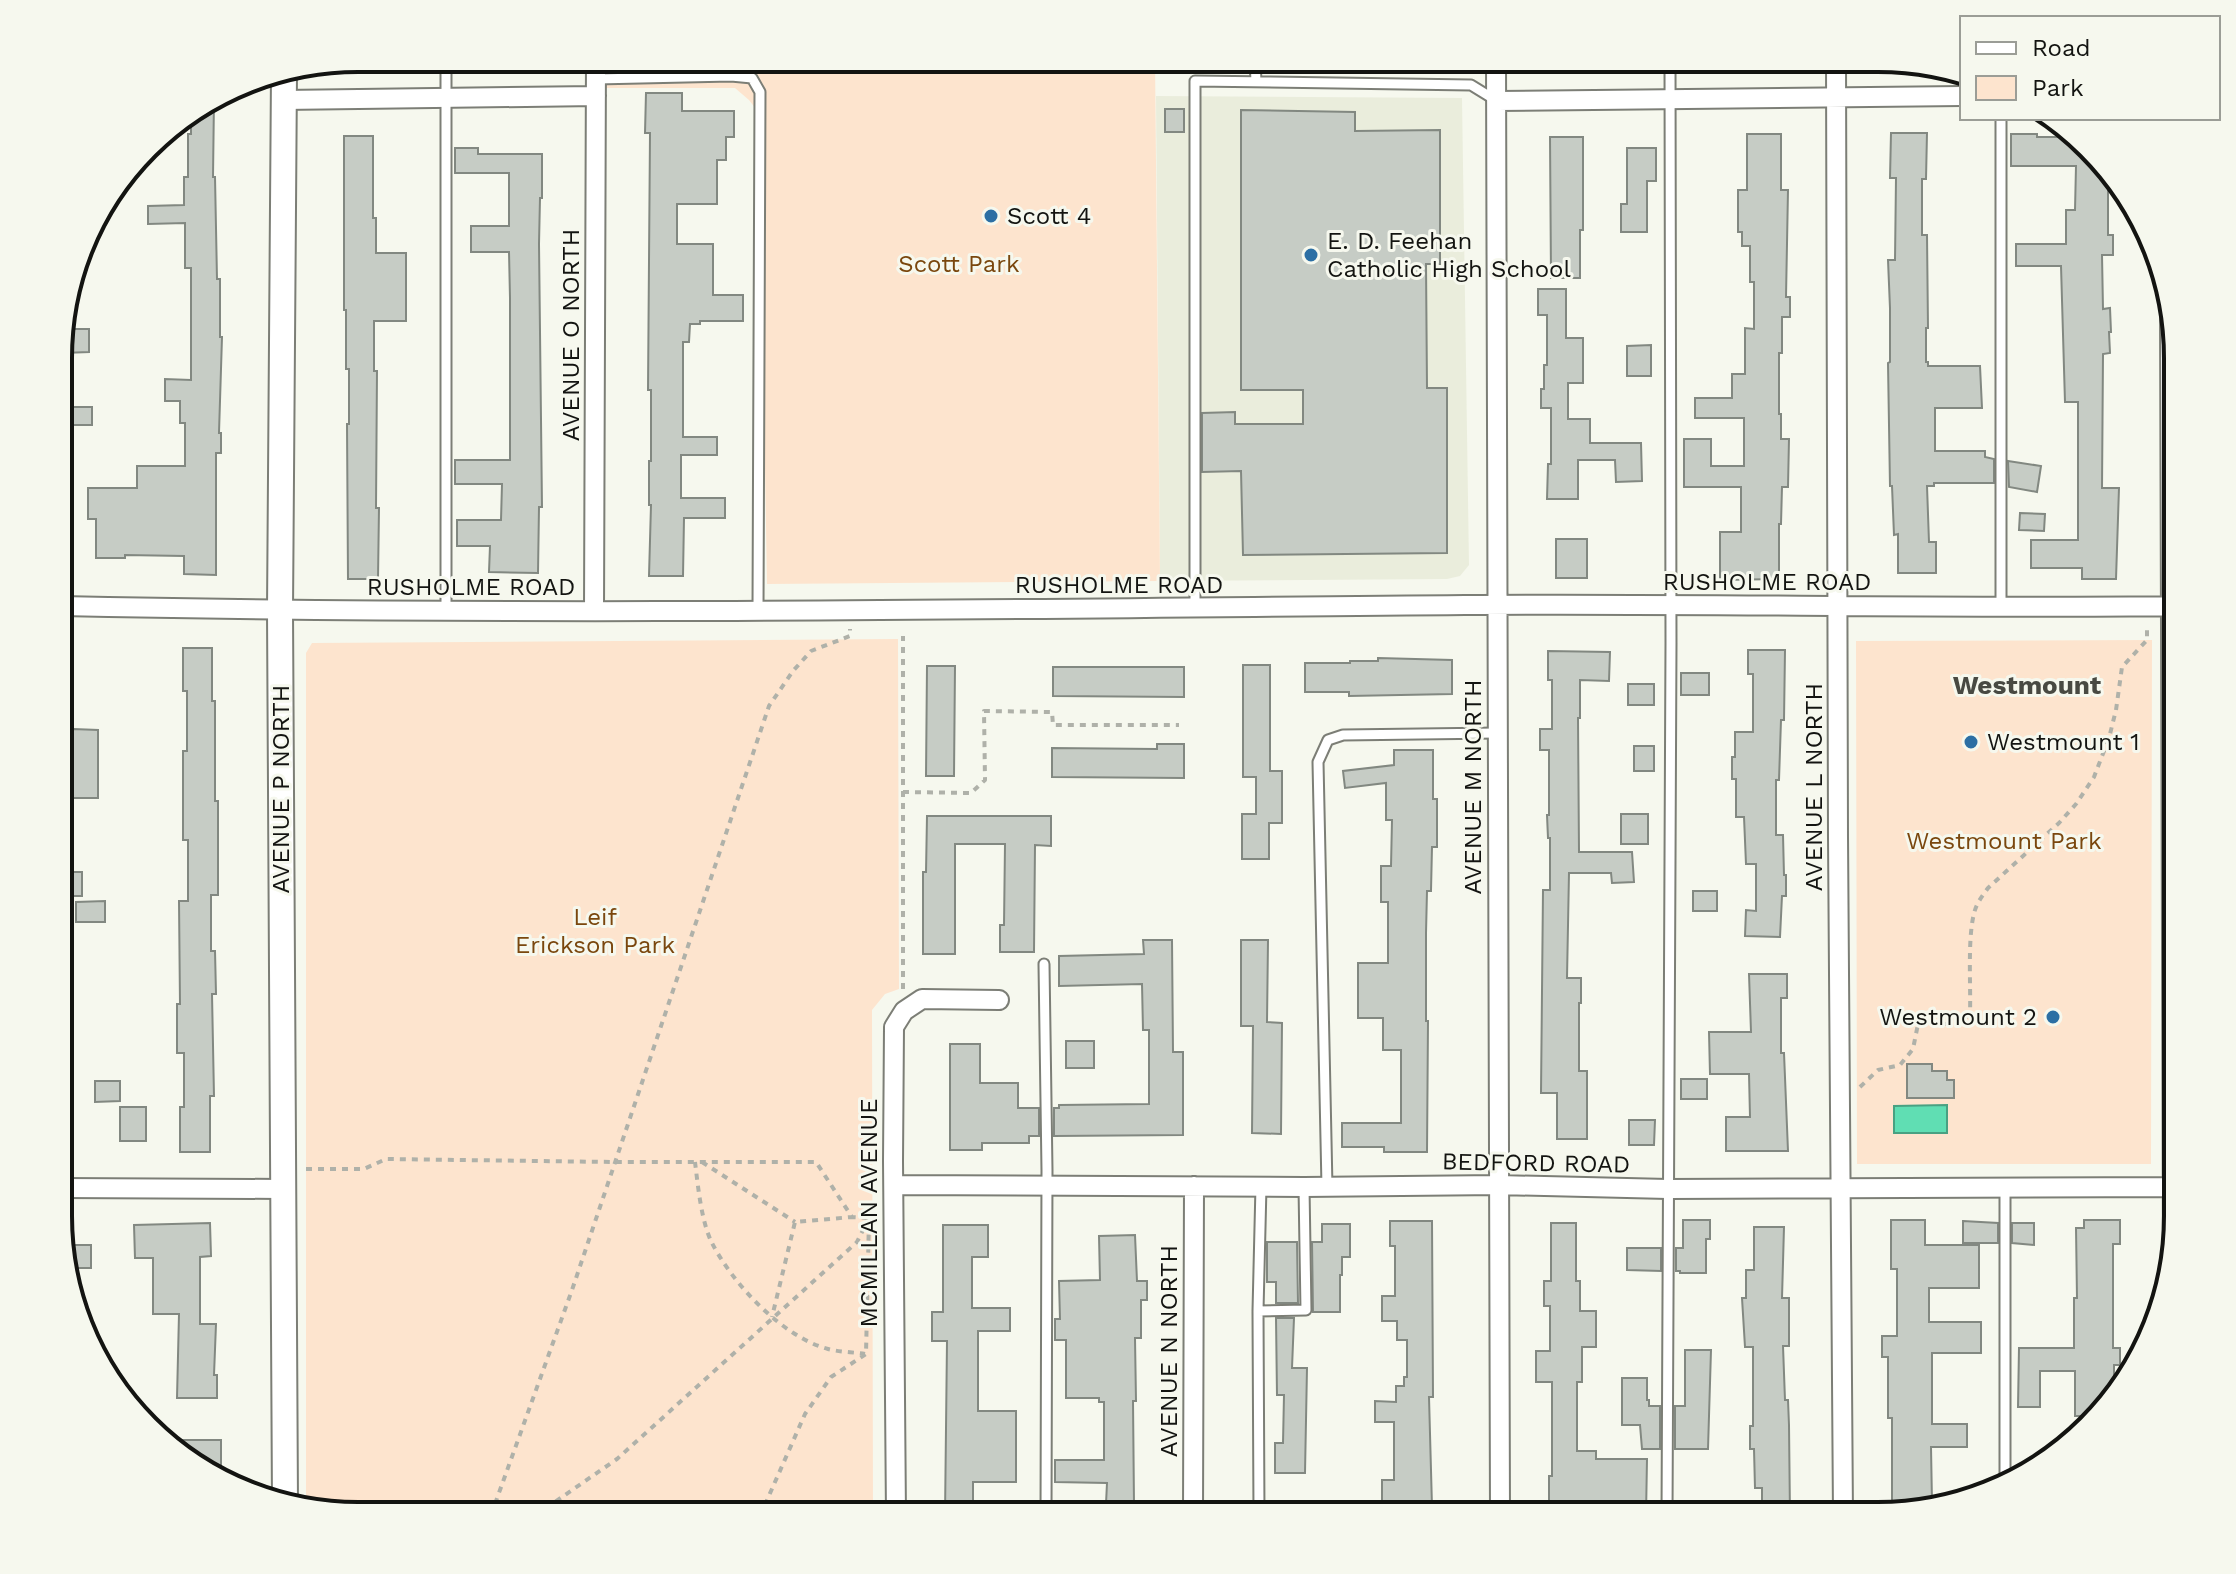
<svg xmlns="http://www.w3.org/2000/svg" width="2236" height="1574" viewBox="0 0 2236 1574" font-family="'Work Sans',sans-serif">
<rect width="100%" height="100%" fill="#f6f8ee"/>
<path fill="#eaeddc" d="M 1156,96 L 1462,98 L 1469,565 L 1460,576 L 1447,579 L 1160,581 Z"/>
<path fill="#fde4ce" d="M 605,58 L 1155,58 L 1160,581 L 767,584 L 759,113 L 749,100 L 735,88 L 605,88 Z
M 898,639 L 899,989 L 885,994 L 872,1010 L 873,1516 L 339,1515 L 306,1509 L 306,653 L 312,643 Z
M 2152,640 L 2151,1164 L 1857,1164 L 1856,641 Z"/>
<path fill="#60deb3" stroke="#49a182" stroke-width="2" d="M 1947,1105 L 1947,1133 L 1894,1133 L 1894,1106 Z"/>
<path fill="#c6ccc5" stroke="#828881" stroke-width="2" d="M 646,93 L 682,93 L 682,111 L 734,111 L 734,137 L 726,137 L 726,160 L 717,160 L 717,204 L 677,204 L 677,244 L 713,244 L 713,295 L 743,295 L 743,321 L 700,321 L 700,324 L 690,324 L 689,342 L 683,342 L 683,437 L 717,437 L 717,455 L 681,455 L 681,498 L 725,498 L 725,518 L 684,518 L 683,576 L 649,576 L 651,505 L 649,505 L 649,461 L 651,461 L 651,390 L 648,390 L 650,133 L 645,133 Z
M 214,99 L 213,177 L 215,177 L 217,279 L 220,279 L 220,337 L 222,337 L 219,433 L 221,433 L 221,453 L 216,453 L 216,575 L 184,574 L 184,556 L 125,555 L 125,558 L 96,558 L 96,519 L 88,519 L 88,488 L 137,488 L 137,466 L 185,466 L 185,423 L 180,423 L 180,401 L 165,401 L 165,379 L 191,380 L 191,268 L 185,268 L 185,223 L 148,224 L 148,206 L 184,205 L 184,177 L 188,177 L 188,134 L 191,134 L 191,114 Z
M 1165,109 L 1184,109 L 1184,132 L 1165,132 Z
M 1241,110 L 1355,112 L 1355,131 L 1440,130 L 1440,264 L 1426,264 L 1427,388 L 1447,388 L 1447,553 L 1243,555 L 1241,471 L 1202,472 L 1202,413 L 1235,412 L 1235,424 L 1303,424 L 1303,390 L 1241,390 Z
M 1891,133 L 1927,133 L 1926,179 L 1922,179 L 1922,235 L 1927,235 L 1928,328 L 1926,328 L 1926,362 L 1928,362 L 1928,366 L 1980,366 L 1982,408 L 1935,408 L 1935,451 L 1985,451 L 1985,457 L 1994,459 L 1994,483 L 1934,483 L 1934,486 L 1927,486 L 1929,542 L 1936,542 L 1936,573 L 1898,573 L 1898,534 L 1894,535 L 1892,486 L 1890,486 L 1888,363 L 1890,362 L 1890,308 L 1888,260 L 1895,260 L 1896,178 L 1890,178 Z
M 1747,134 L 1781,134 L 1781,190 L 1788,190 L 1786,297 L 1790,297 L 1790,317 L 1782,317 L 1782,353 L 1779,353 L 1779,414 L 1781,414 L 1781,439 L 1789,439 L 1788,487 L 1782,487 L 1781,524 L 1779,524 L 1779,579 L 1720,580 L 1720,532 L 1741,532 L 1741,487 L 1684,487 L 1684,439 L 1711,439 L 1711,466 L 1744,466 L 1744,418 L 1695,418 L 1695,398 L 1732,398 L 1732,374 L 1745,374 L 1745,328 L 1754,329 L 1754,282 L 1750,282 L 1750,246 L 1742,246 L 1742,232 L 1738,232 L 1738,190 L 1747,190 Z
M 2011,134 L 2037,134 L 2037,137 L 2075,137 L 2108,178 L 2108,235 L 2113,235 L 2113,255 L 2102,255 L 2103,309 L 2110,308 L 2111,332 L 2109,332 L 2110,353 L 2103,354 L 2102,488 L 2119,488 L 2116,579 L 2082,579 L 2082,568 L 2031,568 L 2031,540 L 2078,540 L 2078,402 L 2065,402 L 2061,266 L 2016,266 L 2016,244 L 2066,244 L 2066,210 L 2075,210 L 2076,166 L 2011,166 Z
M 344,136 L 373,136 L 373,218 L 376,218 L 376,253 L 406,253 L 406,321 L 374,321 L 374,371 L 377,371 L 376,508 L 379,508 L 378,579 L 348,579 L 347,424 L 349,424 L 349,369 L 346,369 L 346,310 L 344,310 Z
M 1550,137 L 1583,137 L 1583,230 L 1580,230 L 1580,278 L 1551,278 Z
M 455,148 L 478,148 L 478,154 L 542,154 L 542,198 L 540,198 L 539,244 L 542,507 L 539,507 L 538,573 L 489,572 L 490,546 L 457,546 L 457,520 L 501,520 L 502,484 L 455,484 L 455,460 L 510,460 L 510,298 L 509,252 L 471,252 L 471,226 L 509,226 L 509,173 L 455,173 Z
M 1627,148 L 1656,148 L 1656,181 L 1647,181 L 1647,232 L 1621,232 L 1621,204 L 1627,204 Z
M 1538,289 L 1566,289 L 1566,338 L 1583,338 L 1583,383 L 1568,383 L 1568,419 L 1590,419 L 1590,443 L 1641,443 L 1642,481 L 1616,482 L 1615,460 L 1578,460 L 1578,499 L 1547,499 L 1548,464 L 1551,464 L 1551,408 L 1541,408 L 1541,389 L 1544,389 L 1544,365 L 1547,365 L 1547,315 L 1538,315 Z
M 62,329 L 89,329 L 89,352 L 63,353 Z
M 1651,345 L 1651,376 L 1627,376 L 1627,346 Z
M 66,407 L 92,407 L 92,425 L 66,425 Z
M 2008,461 L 2041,466 L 2037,492 L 2009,487 Z
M 2020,513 L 2045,514 L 2044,531 L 2019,530 Z
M 1556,539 L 1587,539 L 1587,578 L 1556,578 Z
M 183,648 L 212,648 L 212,701 L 215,701 L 215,801 L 218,801 L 218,895 L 211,895 L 211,951 L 215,951 L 216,994 L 212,994 L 214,1096 L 210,1096 L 210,1152 L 180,1152 L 180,1107 L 184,1107 L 184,1053 L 177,1053 L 177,1004 L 180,1004 L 179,901 L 188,901 L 188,840 L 183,840 L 183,751 L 187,751 L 187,691 L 183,691 Z
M 1748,650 L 1785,650 L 1784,720 L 1781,720 L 1779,780 L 1776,780 L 1776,835 L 1783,835 L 1784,875 L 1786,875 L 1786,896 L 1782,896 L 1780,937 L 1745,936 L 1746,910 L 1756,911 L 1756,864 L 1746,864 L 1744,817 L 1736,817 L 1736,779 L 1732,779 L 1732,757 L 1735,757 L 1735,732 L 1753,732 L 1753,674 L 1748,674 Z
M 1548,651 L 1610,652 L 1609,681 L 1580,680 L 1580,718 L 1578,718 L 1579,852 L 1632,852 L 1634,882 L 1612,883 L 1611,873 L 1569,873 L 1567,978 L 1581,978 L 1581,1003 L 1579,1003 L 1579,1071 L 1587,1071 L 1587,1139 L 1557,1139 L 1557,1093 L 1541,1093 L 1543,890 L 1550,890 L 1550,838 L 1548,838 L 1547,815 L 1549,815 L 1549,750 L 1540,750 L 1540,729 L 1552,729 L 1552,680 L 1548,680 Z
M 1378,658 L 1452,660 L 1452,694 L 1349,696 L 1349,692 L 1305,692 L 1305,663 L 1350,663 L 1350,661 L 1378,661 Z
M 1243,665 L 1270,665 L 1270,771 L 1282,771 L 1282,823 L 1269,823 L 1269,859 L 1242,859 L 1242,814 L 1256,814 L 1256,777 L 1243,777 Z
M 927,666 L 955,666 L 954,776 L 926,776 Z
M 1053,667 L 1184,667 L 1184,697 L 1053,696 Z
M 1681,673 L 1709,673 L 1709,695 L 1681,695 Z
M 1628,684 L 1654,684 L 1654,705 L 1628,705 Z
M 73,729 L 98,730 L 98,798 L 72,798 Z
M 1157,744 L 1184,744 L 1184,778 L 1052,777 L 1052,748 L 1157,749 Z
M 1634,746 L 1654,746 L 1654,771 L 1634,771 Z
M 1394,750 L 1433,750 L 1433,799 L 1437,799 L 1437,847 L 1432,847 L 1431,891 L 1427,891 L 1426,933 L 1426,1021 L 1428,1021 L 1427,1152 L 1384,1152 L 1384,1147 L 1342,1147 L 1342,1123 L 1401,1123 L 1401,1050 L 1383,1050 L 1383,1018 L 1358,1018 L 1358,963 L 1388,963 L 1388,902 L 1381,902 L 1381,866 L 1391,866 L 1392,820 L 1386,820 L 1386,783 L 1345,788 L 1343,771 L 1394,765 Z
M 1621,814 L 1648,814 L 1648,844 L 1621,844 Z
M 927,816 L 1051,816 L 1051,846 L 1035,845 L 1034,952 L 1000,952 L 1000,925 L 1004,925 L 1005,844 L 955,844 L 955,954 L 923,954 L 923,872 L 926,872 Z
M 61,872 L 82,872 L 82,896 L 61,896 Z
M 1693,891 L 1717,891 L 1717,911 L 1693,911 Z
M 105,901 L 105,922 L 76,922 L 76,902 Z
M 1143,940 L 1172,940 L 1173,1052 L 1183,1052 L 1183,1135 L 1054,1136 L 1054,1108 L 1059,1108 L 1059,1105 L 1149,1104 L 1149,1030 L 1143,1030 L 1142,984 L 1059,986 L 1059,956 L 1144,954 Z
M 1241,940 L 1268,940 L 1267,1022 L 1282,1023 L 1281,1134 L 1252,1133 L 1253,1026 L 1241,1026 Z
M 1749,974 L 1787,974 L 1787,998 L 1781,998 L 1781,1053 L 1784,1053 L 1788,1151 L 1726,1151 L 1726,1117 L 1750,1117 L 1749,1074 L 1710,1074 L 1709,1032 L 1751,1032 Z
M 1066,1041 L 1094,1041 L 1094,1068 L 1066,1068 Z
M 950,1044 L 980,1044 L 980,1083 L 1018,1083 L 1018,1108 L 1039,1108 L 1039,1136 L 1029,1136 L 1029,1143 L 982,1143 L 982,1150 L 950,1150 Z
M 1907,1064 L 1932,1064 L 1932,1071 L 1947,1071 L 1947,1080 L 1954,1080 L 1954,1098 L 1907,1098 Z
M 1681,1079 L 1707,1079 L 1707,1099 L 1681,1099 Z
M 95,1081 L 120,1081 L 120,1101 L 95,1102 Z
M 120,1107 L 146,1107 L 146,1141 L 120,1141 Z
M 1629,1120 L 1655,1120 L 1654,1145 L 1629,1145 Z
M 1683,1220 L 1710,1220 L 1710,1239 L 1706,1239 L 1706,1273 L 1680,1273 L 1680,1271 L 1676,1271 L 1676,1248 L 1683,1248 Z
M 1891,1220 L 1925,1220 L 1925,1245 L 1979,1245 L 1979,1288 L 1929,1288 L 1929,1322 L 1981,1322 L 1981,1353 L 1932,1353 L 1932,1424 L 1967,1424 L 1967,1447 L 1931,1447 L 1932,1503 L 1892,1513 L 1892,1418 L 1888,1418 L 1888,1357 L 1882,1357 L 1882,1336 L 1897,1336 L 1897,1269 L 1891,1269 Z
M 2084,1220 L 2120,1220 L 2120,1244 L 2113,1244 L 2113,1348 L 2120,1348 L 2120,1365 L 2114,1365 L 2114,1400 L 2095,1416 L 2075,1416 L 2075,1371 L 2040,1371 L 2040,1407 L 2018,1407 L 2019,1348 L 2074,1348 L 2074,1298 L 2077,1298 L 2076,1228 L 2084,1228 Z
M 1390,1221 L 1432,1221 L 1433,1397 L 1429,1397 L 1432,1507 L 1428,1507 L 1428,1516 L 1390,1516 L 1390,1507 L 1382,1507 L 1382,1480 L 1394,1480 L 1394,1422 L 1375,1422 L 1375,1401 L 1396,1402 L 1396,1386 L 1404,1386 L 1404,1377 L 1407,1377 L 1407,1340 L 1397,1340 L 1397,1321 L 1382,1321 L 1382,1296 L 1395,1296 L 1395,1246 L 1390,1246 Z
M 1963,1221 L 1998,1223 L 1998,1243 L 1963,1243 Z
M 210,1223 L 211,1256 L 200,1257 L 200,1324 L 216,1324 L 214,1375 L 217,1375 L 217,1398 L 177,1398 L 179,1314 L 153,1314 L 153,1258 L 135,1258 L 134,1225 Z
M 1551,1223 L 1576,1223 L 1576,1281 L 1580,1281 L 1580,1311 L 1596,1311 L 1596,1347 L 1582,1347 L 1582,1382 L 1577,1382 L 1577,1451 L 1596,1451 L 1596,1459 L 1647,1459 L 1646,1516 L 1549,1516 L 1549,1476 L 1552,1476 L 1552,1382 L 1536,1382 L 1536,1351 L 1550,1351 L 1550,1306 L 1544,1306 L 1544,1281 L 1551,1281 Z
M 2012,1223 L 2034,1223 L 2034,1245 L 2012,1243 Z
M 1322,1224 L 1350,1224 L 1350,1257 L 1342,1257 L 1342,1275 L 1340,1275 L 1340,1312 L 1313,1312 L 1312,1242 L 1322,1242 Z
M 943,1225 L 988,1225 L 988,1257 L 972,1257 L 972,1308 L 1010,1308 L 1010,1331 L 978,1331 L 978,1411 L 1016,1411 L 1016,1482 L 973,1482 L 973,1516 L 945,1516 L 947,1341 L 932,1341 L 932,1312 L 943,1312 Z
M 1754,1227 L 1784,1227 L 1782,1298 L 1789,1298 L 1789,1346 L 1783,1346 L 1785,1400 L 1788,1400 L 1789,1425 L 1790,1516 L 1767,1516 L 1767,1511 L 1762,1511 L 1762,1488 L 1755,1488 L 1754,1449 L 1750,1449 L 1750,1426 L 1753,1426 L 1753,1347 L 1745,1347 L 1742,1298 L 1746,1298 L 1746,1270 L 1754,1270 Z
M 1135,1235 L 1137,1281 L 1147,1281 L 1147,1300 L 1141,1300 L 1141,1338 L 1135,1338 L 1136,1401 L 1133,1401 L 1134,1504 L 1106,1504 L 1107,1483 L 1055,1482 L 1055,1460 L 1104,1460 L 1104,1402 L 1099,1402 L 1099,1398 L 1066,1398 L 1066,1340 L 1055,1340 L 1055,1319 L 1060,1319 L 1059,1281 L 1100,1280 L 1099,1236 Z
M 1267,1242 L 1297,1242 L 1298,1303 L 1276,1303 L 1276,1282 L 1267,1282 Z
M 67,1245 L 91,1245 L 91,1268 L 67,1268 Z
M 1627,1248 L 1661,1248 L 1661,1271 L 1627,1270 Z
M 1276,1318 L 1294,1318 L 1292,1368 L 1307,1368 L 1305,1473 L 1275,1473 L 1275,1443 L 1283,1443 L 1284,1395 L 1277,1395 Z
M 1685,1350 L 1711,1350 L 1708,1449 L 1675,1449 L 1675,1406 L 1685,1406 Z
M 1622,1378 L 1647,1378 L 1647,1400 L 1649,1400 L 1649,1406 L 1660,1406 L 1660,1449 L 1642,1449 L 1640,1425 L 1622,1425 Z
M 176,1440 L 221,1440 L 221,1478 L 176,1454 Z"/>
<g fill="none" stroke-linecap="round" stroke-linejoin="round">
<defs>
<path id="lane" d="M 446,58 L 446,610
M 1255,58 L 1256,82
M 596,79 L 731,76 L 752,78 L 760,92 L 758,611
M 2001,118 L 2001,607
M 1195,609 L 1195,81 L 1471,85 L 1497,101
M 1044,964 L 1047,1170 L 1046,1516
M 1327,1187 L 1318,762 L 1328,740 L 1343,735 L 1497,733
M 1258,1311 L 1306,1310 L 1304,1187
M 2005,1486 L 2005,1187
M 1259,1516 L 1258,1311 L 1261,1186
M 1667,1516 L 1671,643 L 1670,59"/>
<path id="street" d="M 1496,58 L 1500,1516
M 1836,59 L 1838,837 L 1843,1516
M 283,100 L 596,96
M 1497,101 L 1962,96
M 2170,311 L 2173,1257
M 61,606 C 529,616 997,609 1465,605 C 1702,603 1940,609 2177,606
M 594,611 L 596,58
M 894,1185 L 1304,1187 L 1499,1185 L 1668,1189 L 2177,1187
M 61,1188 L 282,1189
M 896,1516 L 893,1161 L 894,1027 L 904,1011 L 922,999 L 999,1000
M 1193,1516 L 1194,1186"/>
<path id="secondary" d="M 284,73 L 280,611 L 285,1505"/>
</defs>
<use href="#lane" stroke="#7c7e76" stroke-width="13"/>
<use href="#street" stroke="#7c7e76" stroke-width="22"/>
<use href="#secondary" stroke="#7c7e76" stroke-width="28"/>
<path stroke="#afb1a9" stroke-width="4" stroke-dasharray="6 6" stroke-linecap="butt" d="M 903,792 L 971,793 L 985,780 L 984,711 L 1052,712 L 1053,725 L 1179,725
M 903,989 L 903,636
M 1860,1087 L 1878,1070 L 1900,1065 L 1913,1049 L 1918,1024 L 1959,1024 L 1970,1013 C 1971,986 1967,935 1975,910 C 1978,901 1983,895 1988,888 L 2059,823 L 2076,804 L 2094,777 L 2109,738 L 2116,710 L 2122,667 L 2147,640 L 2147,625
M 695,1162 C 698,1186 701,1219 711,1241 C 731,1282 782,1337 828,1349 C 839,1352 853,1352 865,1354
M 702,1162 L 795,1222
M 306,1169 L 364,1169 L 386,1159 L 614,1162 L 816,1162 L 852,1217 L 795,1222 L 772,1317
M 491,1515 L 572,1290 L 769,706 L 793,671 L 811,651 L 850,636 L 850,629
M 536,1515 L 617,1459 L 857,1242 L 869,1218 L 873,1218
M 760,1516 L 805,1414 L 831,1377 L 866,1354 L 869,1218 L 852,1217"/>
<use href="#lane" stroke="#fff" stroke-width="9"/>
<use href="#street" stroke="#fff" stroke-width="18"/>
<use href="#secondary" stroke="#fff" stroke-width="24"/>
</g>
<g fill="#2c6fa4" stroke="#f6f8ee" stroke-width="3">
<circle cx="991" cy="216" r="8"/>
<circle cx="1311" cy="255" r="8"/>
<circle cx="1971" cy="742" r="8"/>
<circle cx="2053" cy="1017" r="8"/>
</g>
<g text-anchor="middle" stroke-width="6" stroke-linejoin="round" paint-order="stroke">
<g font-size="24" fill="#131411" stroke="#f6f8ee" text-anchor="start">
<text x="1007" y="224">Scott 4</text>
<text x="1327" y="249">E. D. Feehan<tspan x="1327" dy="28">Catholic High School</tspan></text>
<text x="1987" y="750">Westmount 1</text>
<text x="2037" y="1025" text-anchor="end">Westmount 2</text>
</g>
<g font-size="24" fill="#7a470e" stroke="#f6f8ee">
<text x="959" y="272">Scott Park</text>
<text x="2004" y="849">Westmount Park</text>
<text x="595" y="925">Leif<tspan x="595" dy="28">Erickson Park</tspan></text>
</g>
<g font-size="24" fill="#131411" stroke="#f6f8ee">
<text transform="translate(571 335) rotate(-90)" y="8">AVENUE O NORTH</text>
<text x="1767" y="590">RUSHOLME ROAD</text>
<text x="1119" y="593">RUSHOLME ROAD</text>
<text x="471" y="595">RUSHOLME ROAD</text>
<text transform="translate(1473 787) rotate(-90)" y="8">AVENUE M NORTH</text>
<text transform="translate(1814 787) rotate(-90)" y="8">AVENUE L NORTH</text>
<text transform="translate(281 789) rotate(-90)" y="8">AVENUE P NORTH</text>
<text transform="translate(1536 1163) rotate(1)" y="8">BEDFORD ROAD</text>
<text transform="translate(869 1213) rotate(-90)" y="8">MCMILLAN AVENUE</text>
<text transform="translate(1169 1351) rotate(-90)" y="8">AVENUE N NORTH</text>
</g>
<g font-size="26" font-weight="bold" fill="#484942" stroke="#f6f8ee">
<text x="2027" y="694">Westmount</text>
</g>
</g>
<path d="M0 0H2236V1574H0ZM358 72H1878A286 286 0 0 1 2164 358V1216A286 286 0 0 1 1878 1502H358A286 286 0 0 1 72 1216V358A286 286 0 0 1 358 72Z" fill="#f6f8ee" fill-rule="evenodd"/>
<path fill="none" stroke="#131411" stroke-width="4" d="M358 72H1878A286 286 0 0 1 2164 358V1216A286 286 0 0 1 1878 1502H358A286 286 0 0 1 72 1216V358A286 286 0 0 1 358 72Z"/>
<rect x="1960" y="16" width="260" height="104" fill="#f6f8ee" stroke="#9b9d96" stroke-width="2"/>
<rect x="1976" y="42" width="40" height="12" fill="#ffffff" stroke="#9b9d96" stroke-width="2"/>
<text x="2032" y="56" font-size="24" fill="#131411">Road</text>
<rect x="1976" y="76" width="40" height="24" fill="#fde4ce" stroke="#9b9d96" stroke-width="2"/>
<text x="2032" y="96" font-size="24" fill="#131411">Park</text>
</svg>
